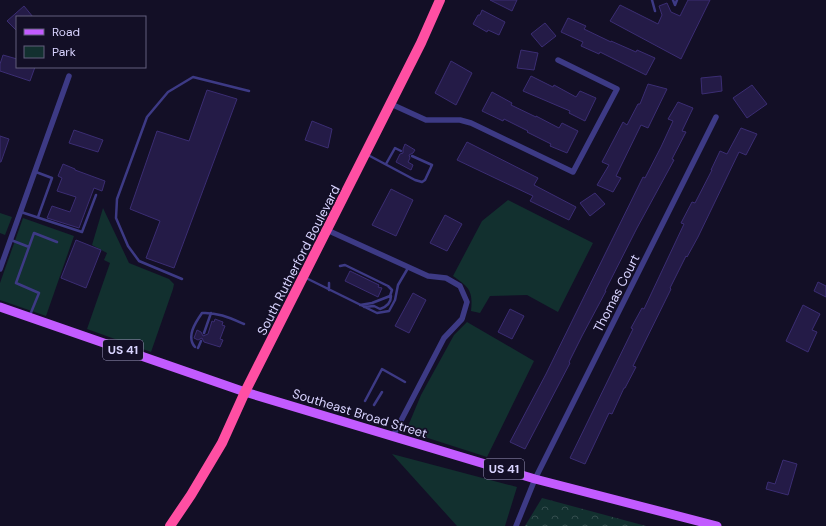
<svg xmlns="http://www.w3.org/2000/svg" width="826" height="526" viewBox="0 0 826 526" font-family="'DM Sans',sans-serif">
<defs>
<pattern id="forest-crowns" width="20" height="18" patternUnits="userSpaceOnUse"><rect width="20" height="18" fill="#12302f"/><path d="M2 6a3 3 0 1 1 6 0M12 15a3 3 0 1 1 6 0" fill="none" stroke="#344d4e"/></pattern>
</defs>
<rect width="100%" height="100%" fill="#130f26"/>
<path fill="#12302f" d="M 508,200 L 593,243 L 558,312 L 527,295 L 490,296 L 480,313 L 471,311 C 473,291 470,288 453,276 L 482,221 Z
M 103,208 L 129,263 L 169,279 L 174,284 L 173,289 L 151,352 L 87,329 L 110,263 L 104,260 L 107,253 L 92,245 Z
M 0,213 L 12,217 L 5,235 L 0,233 Z
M 23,218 L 74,236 L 46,316 L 0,300 L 0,283 Z
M 467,322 L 534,361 L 487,457 L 406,431 L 421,395 L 454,335 Z
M 392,454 L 517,487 L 505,526 L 457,526 Z"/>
<path fill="url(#forest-crowns)" d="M 542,498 L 646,526 L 525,526 Z"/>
<path fill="#241b47" stroke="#3b2d73" d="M 490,0 L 517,0 L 512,11 Z
M 688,0 L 710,0 L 681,59 L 610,21 L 620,5 L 658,24 L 662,15 L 659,6 L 667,3 L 671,12 L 680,16 Z
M 24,6 L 33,17 L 17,17 L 17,31 L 7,21 Z
M 482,10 L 505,22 L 499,35 L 488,30 L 487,32 L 473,24 L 478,15 L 480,15 Z
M 568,18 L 586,26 L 584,29 L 611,42 L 611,41 L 636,52 L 637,50 L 655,58 L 646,75 L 600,52 L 599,54 L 581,46 L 583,42 L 561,32 Z
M 545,23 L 556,36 L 542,47 L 531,34 Z
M 521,50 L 538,53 L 534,70 L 517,68 Z
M 3,55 L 17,59 L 17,67 L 35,67 L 30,81 L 0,71 L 0,64 Z
M 451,61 L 472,73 L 456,105 L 435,93 Z
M 531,76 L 553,87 L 554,85 L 576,97 L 580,91 L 596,98 L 585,121 L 569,113 L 570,111 L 523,91 Z
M 721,76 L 722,91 L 702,94 L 701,78 Z
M 648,84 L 667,89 L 648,128 L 641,125 L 616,176 L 621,178 L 613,192 L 597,185 L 609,165 L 602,162 L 623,122 L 627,125 L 638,104 L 640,104 Z
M 752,85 L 767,104 L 747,118 L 733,98 Z
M 207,90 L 237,99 L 174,268 L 146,258 L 160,221 L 130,209 L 157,131 L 189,141 Z
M 492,92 L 512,103 L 511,105 L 536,117 L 536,116 L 559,128 L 562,123 L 578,131 L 567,153 L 550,146 L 551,144 L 527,132 L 528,131 L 504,119 L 503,121 L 482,111 Z
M 678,102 L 693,108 L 682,131 L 686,132 L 672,159 L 674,160 L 637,228 L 605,291 L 606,291 L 582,336 L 569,362 L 570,363 L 525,449 L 510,442 L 546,374 L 643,177 L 645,178 L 661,147 L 673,121 L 668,119 Z
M 312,121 L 332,129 L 328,148 L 305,140 Z
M 741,128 L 757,134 L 746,155 L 739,152 L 698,237 L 687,257 L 686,256 L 670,288 L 671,289 L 633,366 L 636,367 L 625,388 L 624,388 L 612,414 L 609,413 L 585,464 L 570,458 L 633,329 L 631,328 L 642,308 L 644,309 L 684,224 L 681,223 L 692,202 L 695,203 L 712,170 L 711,170 L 720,151 L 727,154 Z
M 74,130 L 103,140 L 98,152 L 69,143 Z
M 0,136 L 9,139 L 1,162 L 0,162 Z
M 467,142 L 538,178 L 534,185 L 576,207 L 569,220 L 530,201 L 533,196 L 457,160 Z
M 405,144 L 415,150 L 413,153 L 409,155 L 410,158 L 408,162 L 413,165 L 411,170 L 396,162 L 400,154 L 403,153 L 403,149 Z
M 63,164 L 75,169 L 75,170 L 105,181 L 102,191 L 94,188 L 79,228 L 47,218 L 52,206 L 70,212 L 76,197 L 57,191 L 62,178 L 58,176 Z
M 391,189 L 413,200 L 396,236 L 372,225 Z
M 595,193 L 605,204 L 590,216 L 580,203 Z
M 445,215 L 462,224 L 447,251 L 430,243 Z
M 76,240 L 101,250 L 86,288 L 61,278 Z
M 350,271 L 379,285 L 378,287 L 382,288 L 378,297 L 345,281 Z
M 818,282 L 826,286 L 826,297 L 814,291 Z
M 413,293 L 426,300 L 409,333 L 395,326 Z
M 803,305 L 820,314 L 812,330 L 817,332 L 808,352 L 786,341 Z
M 510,309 L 524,316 L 512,339 L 498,332 Z
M 215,319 L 223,322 L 222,325 L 225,326 L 220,339 L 223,340 L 220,347 L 204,342 L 202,338 L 198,340 L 194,338 L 197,330 L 201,332 L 203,336 L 208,334 L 212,321 L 214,322 Z
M 783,460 L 797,464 L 788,495 L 766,489 L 768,482 L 775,484 Z"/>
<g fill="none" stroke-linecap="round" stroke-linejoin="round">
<path stroke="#3d3a85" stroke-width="2.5" d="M 652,0 L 655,11
M 673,0 L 675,5 L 677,0
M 368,155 L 415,180 L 422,182 L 425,180 L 432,165 L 412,156
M 386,164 L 395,148 L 401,151
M 36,172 L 52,178 L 38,217
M 21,212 L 82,232 L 96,195
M 11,240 L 29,247
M 340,266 L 345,265 L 388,286 L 392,290 L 390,296 L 372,303 L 360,305
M 306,278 L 377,313 L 389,311 L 395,300 L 398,285 L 408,268
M 182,279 L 139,261 L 128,246 L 116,218 L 117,199 L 147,117 L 168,92 L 193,77 L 249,91
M 329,290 L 329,283
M 364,307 L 374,306 L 380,309 C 386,307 391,303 391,296
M 30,315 L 39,293 L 16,283 L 34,233 L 57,242
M 204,333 L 211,313
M 195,347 C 186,337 195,323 202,313 C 217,312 230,318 244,324
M 198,348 L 201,341
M 365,401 L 382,369 L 405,382
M 374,405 L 382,392"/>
<path stroke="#3d3a85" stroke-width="5.5" d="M 391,104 L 426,120 L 460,120 L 471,123 L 573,172 L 617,89 L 558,60
M 327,230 L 428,276 L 446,278 L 460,286 L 467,302 L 462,319 L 444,338 L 393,436
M 0,269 L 69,76
M 516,526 L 535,479 L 716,117"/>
<path stroke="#c25bff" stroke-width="9" d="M 0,307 L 245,392 L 535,479 L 717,526"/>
<path stroke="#ff4fa3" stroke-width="10" d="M 170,526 L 191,495 L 222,443 L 245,392 L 421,43 L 440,0"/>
</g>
<g text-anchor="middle" stroke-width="3.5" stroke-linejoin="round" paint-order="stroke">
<g fill="#130f26" stroke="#9e99be" stroke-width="1">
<rect x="103" y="340" width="40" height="20" rx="3"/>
<rect x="484" y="459" width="40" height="20" rx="3"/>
</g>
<g font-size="12" font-weight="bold" fill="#d9d4ff">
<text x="123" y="354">US 41</text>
<text x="504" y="473">US 41</text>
</g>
<g font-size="13" fill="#d9d4ff" stroke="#130f26">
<text transform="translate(298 260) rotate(-63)" y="5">South Rutherford Boulevard</text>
<text transform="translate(616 293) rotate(-63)" y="5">Thomas Court</text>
<text transform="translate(360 413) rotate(17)" y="5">Southeast Broad Street</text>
</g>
</g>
<rect x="16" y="16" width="130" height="52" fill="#130f26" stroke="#625e7d"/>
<rect x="24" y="29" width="20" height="6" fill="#c25bff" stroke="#625e7d"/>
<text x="52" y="36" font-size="12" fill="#d9d4ff">Road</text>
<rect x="24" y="46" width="20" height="12" fill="#12302f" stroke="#625e7d"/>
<text x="52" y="56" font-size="12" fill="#d9d4ff">Park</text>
</svg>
